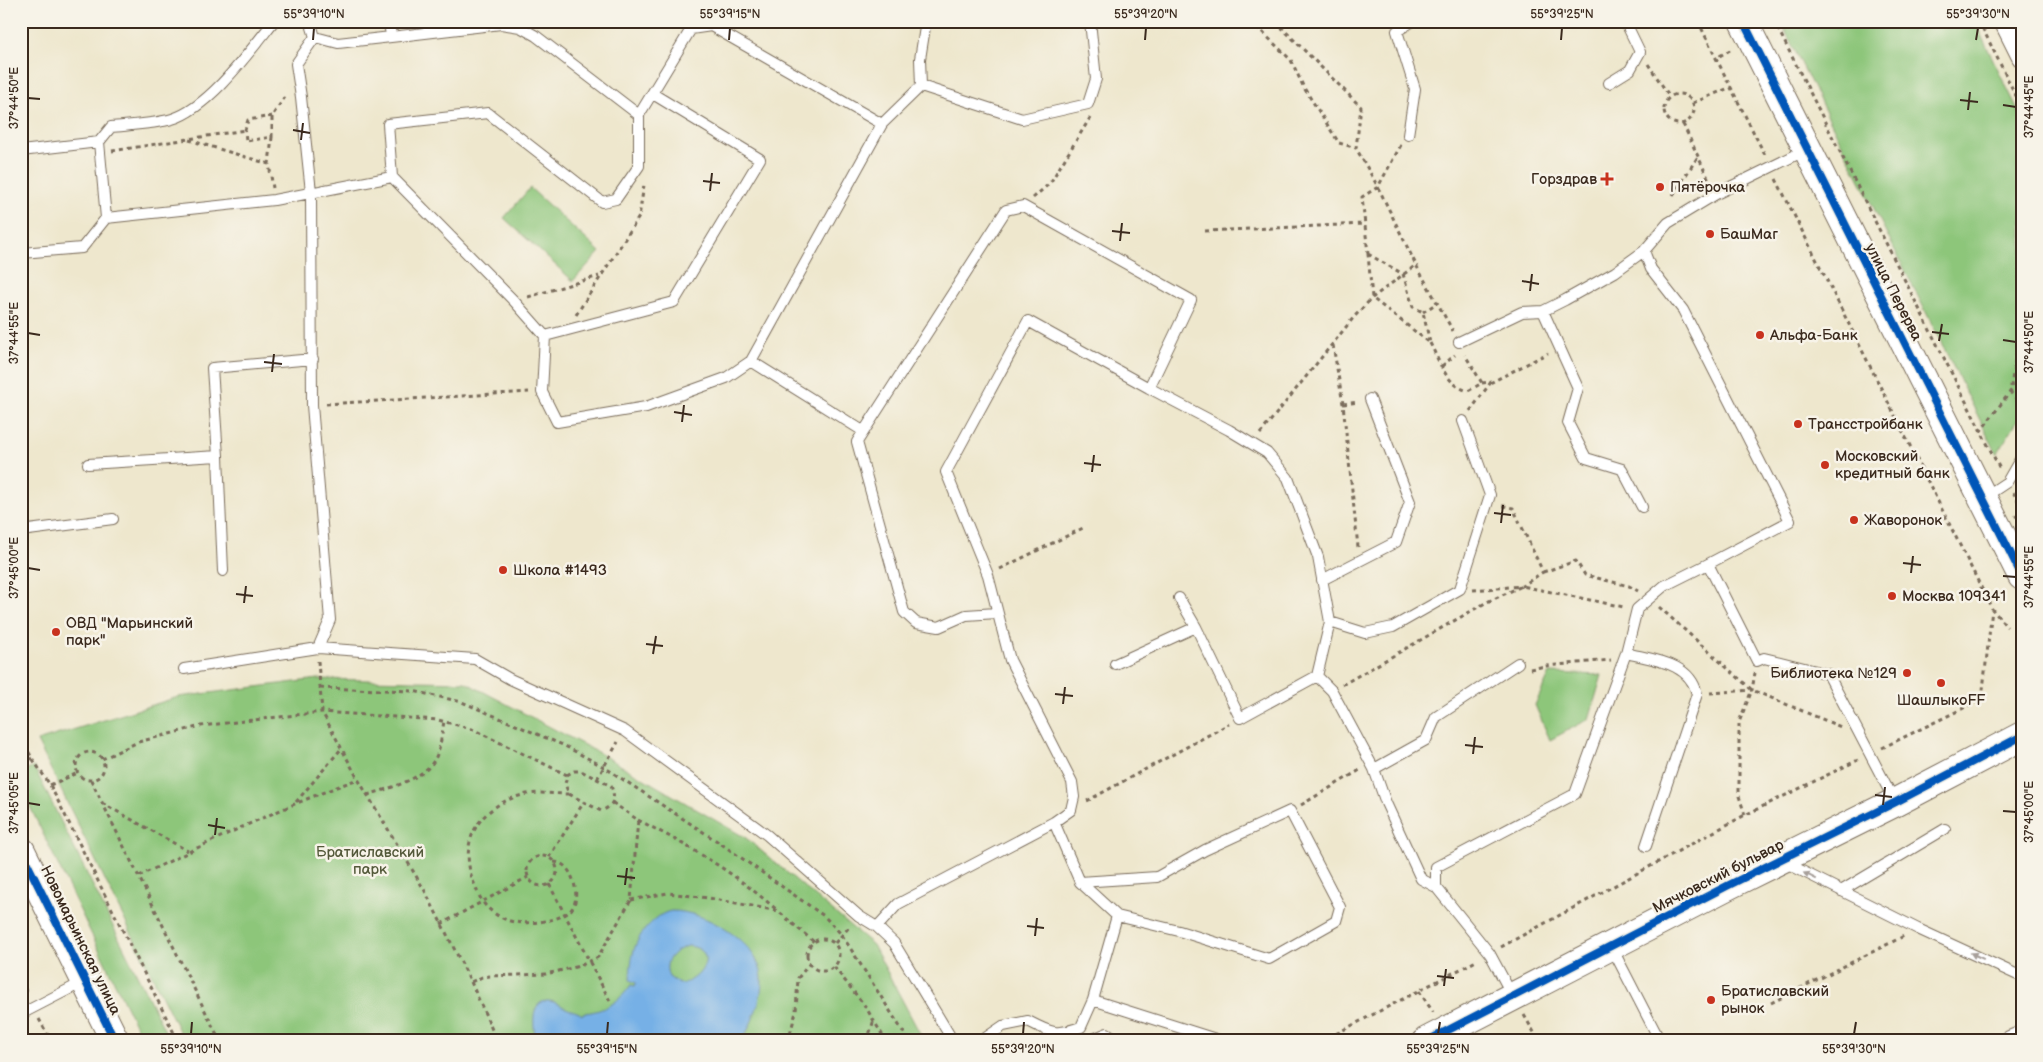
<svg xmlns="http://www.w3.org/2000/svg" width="2043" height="1062" viewBox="0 0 2043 1062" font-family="'Balsamiq Sans',sans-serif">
<rect width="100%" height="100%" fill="#f7f3e8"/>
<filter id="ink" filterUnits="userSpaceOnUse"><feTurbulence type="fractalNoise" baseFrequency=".02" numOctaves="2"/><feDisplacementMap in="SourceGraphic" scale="10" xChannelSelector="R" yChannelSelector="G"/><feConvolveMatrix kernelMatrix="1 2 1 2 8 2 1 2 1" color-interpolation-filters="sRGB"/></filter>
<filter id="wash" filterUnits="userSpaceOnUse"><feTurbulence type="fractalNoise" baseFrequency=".0096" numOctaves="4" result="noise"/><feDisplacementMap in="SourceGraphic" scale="20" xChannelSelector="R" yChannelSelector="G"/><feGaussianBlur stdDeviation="1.12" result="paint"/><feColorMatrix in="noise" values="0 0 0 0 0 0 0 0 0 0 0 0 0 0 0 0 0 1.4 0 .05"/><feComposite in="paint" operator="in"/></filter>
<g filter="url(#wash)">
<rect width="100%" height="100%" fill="#eee7cd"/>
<path fill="#8dc67a" stroke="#64784c" d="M 1780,21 L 1974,21 L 2022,118 L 2022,413 L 1997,454 Z
M 530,188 L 600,252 L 573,281 L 504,218 Z
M 1550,673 L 1602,675 L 1589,719 L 1550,740 L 1535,705 Z
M 318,679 L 465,682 L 601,754 L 746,838 L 873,945 L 924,1041 L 184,1041 L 37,741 L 178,697 Z
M 34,767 L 170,1041 L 143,1041 L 21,788 L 21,773 Z"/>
<path fill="#76b0e6" stroke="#586d82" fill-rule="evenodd" d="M 671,911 C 703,910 760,942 762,978 C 763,998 752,1023 742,1041 L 536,1041 C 534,1030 529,1003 546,1001 C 554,1000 561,1006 568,1009 C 574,1011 579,1012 582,1015 L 583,1013 C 604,1012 620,1001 631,985 L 635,986 L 636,983 L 630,980 C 631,958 633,942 648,926 C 655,919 661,913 671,911 ZM 688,946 C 720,949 702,982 679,984 L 669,977 C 662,961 673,951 688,946 Z"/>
</g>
<g filter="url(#ink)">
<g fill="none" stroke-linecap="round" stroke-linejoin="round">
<defs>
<path id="lane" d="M 310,21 L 315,37 L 338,43 L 391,37 L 389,21
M 315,37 L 296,64 L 301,97 L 311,192 L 312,405 L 330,620 L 318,648
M 391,37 L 501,24 L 520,27 L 536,36 L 639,115 L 691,29 L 711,26 L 882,124 L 921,86 L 920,59 L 926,21
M 1609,83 L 1630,70 L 1640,52 L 1625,21
M 921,86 L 1022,119 L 1088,104 L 1096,79 L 1090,21
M 1408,135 L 1415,89 L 1397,31 L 1413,21
M 21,151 L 99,142 L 111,127 C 130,125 154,124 172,119 C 209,108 250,51 274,21
M 392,177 L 388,124 L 488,113 L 602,202 L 616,199 L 639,166 L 639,115
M 106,218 L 274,200 L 392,177 L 514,301 L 545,336 L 674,302 L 760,159 L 653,94
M 1644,251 L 1651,269 L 1683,310 L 1790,521 L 1708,564 L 1757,661 L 1764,658 L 1828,674 L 1895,802
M 21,253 L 82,248 L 106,218 L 99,142
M 1543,311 L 1578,388 L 1568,423 L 1586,458 L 1622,469 L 1642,507
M 545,336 L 542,392 L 557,422 L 646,407 L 726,378 L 751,361 L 882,124
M 1459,342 L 1522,312 L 1543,311 L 1565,300 L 1615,272 L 1644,251 L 1668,223 L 1716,194 L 1806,150
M 751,361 L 863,431
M 88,464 L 218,456
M 1983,498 L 2007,482 L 2022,456
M 21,531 L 113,519
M 223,571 L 218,456 L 212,368 L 313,359
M 1322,580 L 1396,542 L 1410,502 L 1370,399
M 1179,598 L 1196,627 L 1240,718 L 1317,676 L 1330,622
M 997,613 L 966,615 L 939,627 L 916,623 L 904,612 L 857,442 L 1006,210 L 1023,206 L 1191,300 L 1149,388 L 1229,430 L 1267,453 L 1288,478 L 1318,557 L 1330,622 L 1365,633 L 1393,627 L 1460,589 L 1490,495 L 1463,421
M 1626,653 C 1653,660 1690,662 1697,694 L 1646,846
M 1115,664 L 1196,627
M 184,669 L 318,648 L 475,659 L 510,679 L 625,731 L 767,835 L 859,916 L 877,927 L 894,943 L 953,1041
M 1317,676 L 1332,691 L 1374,769 L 1426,740 L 1436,717 L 1518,663
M 1374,769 L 1386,803 L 1421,879 L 1436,887
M 1054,822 L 1080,882 L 1157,877 L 1205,850 L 1290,811 L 1340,907 L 1336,921 L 1269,959 L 1179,931 L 1117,916
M 1784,862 L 1918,929 L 2022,977
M 1841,891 L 1945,829
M 877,927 L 898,904 L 1054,822 L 1071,810 L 1074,797 L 1072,782 L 1010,660 L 988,575 L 946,472 L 1028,321 L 1149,388
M 1611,946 L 1660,1041
M 1512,995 L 1490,954 L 1436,887 L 1436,867 L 1575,794 L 1626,653 L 1637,609 L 1664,586 L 1708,564
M 1093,1000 L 1222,1041
M 21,1014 L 85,981
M 981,1041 L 1003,1026 L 1028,1021 C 1051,1033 1056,1036 1081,1027 L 1093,1000 L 1117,916 L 1080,882
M 1088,1041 L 1107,1033 L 1119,1041"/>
<path id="street" d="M 2004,21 L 2022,57
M 2010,1041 L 2022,1036"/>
<path id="secondary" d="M 1743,21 L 2022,576
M 21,851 L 115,1041
M 1427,1041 L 1727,886 L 1896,802 L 2022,736"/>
</defs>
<use href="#lane" stroke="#7a6c5b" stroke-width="12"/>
<use href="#street" stroke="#7a6c5b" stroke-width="22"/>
<use href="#secondary" stroke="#7a6c5b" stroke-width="30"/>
<path stroke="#7a6c5b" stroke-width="3" stroke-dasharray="4 4" stroke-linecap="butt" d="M 1251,21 L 1291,60 L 1304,88 L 1339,143 L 1356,148
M 1275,21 L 1361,107 L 1356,148 L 1378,187 L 1416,265
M 1698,21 L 1716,58
M 1774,21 L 2000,469
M 1979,21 L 2022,108
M 1776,26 L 1793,21
M 1730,50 L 1716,58 L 1765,155
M 1648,64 L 1670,97
M1664 109a15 15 0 1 1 30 0a15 15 0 1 1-30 0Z
M 1693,103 L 1731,87
M 272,116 L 248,120 L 245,130 L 246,141 L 272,137 L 272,116 L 287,94
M 1683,124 L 1710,182
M 272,137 L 269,164 L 273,188
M 189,140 L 269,164
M 112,151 L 245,130
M 1776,179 L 1992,609 L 2007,627
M 1673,195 L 1697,158
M 1033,198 L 1050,183 L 1090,118
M 1205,231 L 1364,224
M 1368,254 L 1403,274 L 1413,307 L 1423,312 L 1430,343 L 1372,298 Z
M 1368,254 L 1362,197 L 1378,187 L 1401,145
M 528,297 L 599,276
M 1423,312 L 1437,303
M 576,315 L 639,217 L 644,185
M 2022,320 L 2010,392 L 2022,405
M 1430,343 C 1440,362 1445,384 1468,391 L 1482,383 L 1465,355
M 1333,345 L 1343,404 L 1358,547
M 1442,366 L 1455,355
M 1482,383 L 1492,382 L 1548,353
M 326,404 L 529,392
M 1343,404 L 1358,402
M 1470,411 L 1491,382
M 1980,432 L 2022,376
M 1260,434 L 1354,317 L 1372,298 L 1416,265 L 1453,331
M 2013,492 L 2022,507
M 2015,517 L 2022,513
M 1000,569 L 1083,528
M 1543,572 L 1576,561 L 1585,575 L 1629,586 L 1638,591
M 1473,590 L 1522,586 L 1543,572 L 1513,508 L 1500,505
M 1659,607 L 1752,690 L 1841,727
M 318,661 L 322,712 L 358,779 L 425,891 L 471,982 L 482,977 L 490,976 L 546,974 L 580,966 L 598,957 L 631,900 L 638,820 L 613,803
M 1530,669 L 1546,666 L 1611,660
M 1342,685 L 1487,602 L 1522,586 L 1624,607
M 320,688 L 413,691 L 462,702 L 565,746 L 604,767 L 720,843 L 824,916 L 842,935 L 909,1041
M 1710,693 L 1752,690 L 1755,673
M 21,738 L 32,758 L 50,785 L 178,1041
M 1882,748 L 1982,699 L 1992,609
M76 766a14 14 0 1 1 28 0a14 14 0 1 1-28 0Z
M 102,759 L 138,742 L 201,726 L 322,712 L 438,720 L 472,729 L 567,775
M 21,763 L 32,758
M 574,771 L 581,771 L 611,786 C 616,798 614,806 601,811 L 569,794 L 565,784 L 567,775 Z
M 597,779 L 618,742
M 91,780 L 220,1041
M 50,785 L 78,773
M 367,795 C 388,789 424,779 435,759 C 441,747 442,733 444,721
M 1087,801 L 1229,724
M 296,802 L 341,749
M 102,803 L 188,851
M 1301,805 L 1360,770
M 1745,815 L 1739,796 L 1739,722 L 1752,690
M 638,820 C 691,847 732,871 777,910
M527 871a15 15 0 1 1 30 0a15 15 0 1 1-30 0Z
M 549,857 L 584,802
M 554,862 C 562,862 568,868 571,875 C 576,885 579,902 570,911 C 558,922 522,926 507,920 C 501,918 493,913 488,908 C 480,901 476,888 472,878 C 459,839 481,807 519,796 C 534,791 553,794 569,794
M 139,876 C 211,841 282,807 358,779
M 549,884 L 610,1001
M 631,900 L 668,893 L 709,898 L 778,911 L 814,942
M 441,924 L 528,877
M807 955a16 16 0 1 1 32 0a16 16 0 1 1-32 0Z
M 835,943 L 851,925
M 1501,947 L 1745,815 L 1858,760
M 834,967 L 865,1006 L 886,1041
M 21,982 L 28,995
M 471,982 L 497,1041
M 1419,991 L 1433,1012
M 1771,1003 L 1904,936
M 1524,1015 L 1539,1041
M 39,1019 L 51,1041
M 788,1041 L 796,1012 L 798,978 L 810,963
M 867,1041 L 874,1020
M 1322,1041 L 1478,960"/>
<use href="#lane" stroke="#fff" stroke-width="10"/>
<use href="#street" stroke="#fff" stroke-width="20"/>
<use href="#secondary" stroke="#fff" stroke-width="28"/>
<defs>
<path id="cycleway" d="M 1743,21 L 2022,576
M 21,851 L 115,1041
M 1427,1041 L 1727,886 L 1896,802 L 2022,736"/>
</defs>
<use href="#cycleway" stroke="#f7f3e8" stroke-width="11"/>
<use href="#cycleway" stroke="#0057b8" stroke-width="8"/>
</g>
<defs><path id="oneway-solid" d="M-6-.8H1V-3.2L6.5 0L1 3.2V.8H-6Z" transform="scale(1.25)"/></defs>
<g fill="#a79f9a">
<use href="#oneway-solid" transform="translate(1810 876) rotate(-154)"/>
<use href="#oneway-solid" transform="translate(1977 956) rotate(-155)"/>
</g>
</g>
<path fill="none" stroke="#3b2a1e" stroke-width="2" d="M 313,40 L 314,28M 729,40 L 730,28M 1145,40 L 1146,28M 1561,40 L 1562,28M 1976,40 L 1978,28M 28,98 L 40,99M 1960,100 L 1978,102M 2003,105 L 2016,107M 1968,110 L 1970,92M 293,130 L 310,133M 301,140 L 303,123M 703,181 L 720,183M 710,191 L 712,173M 1112,231 L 1130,233M 1120,241 L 1122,223M 1522,281 L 1539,284M 1530,291 L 1532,274M 1932,332 L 1949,334M 28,333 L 40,335M 2003,340 L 2016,342M 1939,341 L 1942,324M 264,362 L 282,364M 272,372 L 274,354M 674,412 L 692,415M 682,422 L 684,405M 1084,463 L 1101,465M 1092,472 L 1094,455M 1494,513 L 1511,515M 1501,523 L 1503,505M 1903,563 L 1921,565M 28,568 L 40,570M 1911,573 L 1913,556M 2003,576 L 2016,577M 236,594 L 253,596M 244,603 L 246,586M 646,644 L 663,646M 653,654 L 656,636M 1055,694 L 1073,696M 1063,704 L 1065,687M 1465,745 L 1483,747M 1473,754 L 1475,737M 1875,795 L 1892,797M 28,803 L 40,805M 1883,805 L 1885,787M 2003,811 L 2016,812M 208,825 L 225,828M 215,835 L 217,818M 617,876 L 635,878M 625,885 L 627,868M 1027,926 L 1044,928M 1035,936 L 1037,918M 1437,976 L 1454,978M 1444,986 L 1446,969M 191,1034 L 192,1022M 607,1034 L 608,1022M 1023,1034 L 1024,1022M 1438,1034 L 1440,1022M 1854,1034 L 1856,1022"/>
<g fill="#c8321e" stroke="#f7f3e8" stroke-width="2">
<path d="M1604.5 171.5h5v5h5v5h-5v5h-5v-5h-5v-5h5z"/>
<circle cx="1660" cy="187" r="5"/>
<circle cx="1710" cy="234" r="5"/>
<circle cx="1760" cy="335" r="5"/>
<circle cx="1798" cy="424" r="5"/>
<circle cx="1825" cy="465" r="5"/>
<circle cx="1854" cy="520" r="5"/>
<circle cx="503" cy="570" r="5"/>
<circle cx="1892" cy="596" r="5"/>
<circle cx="56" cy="632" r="5"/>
<circle cx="1907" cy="673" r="5"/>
<circle cx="1941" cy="683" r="5"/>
<circle cx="1711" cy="1000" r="5"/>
</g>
<g text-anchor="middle" stroke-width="5" stroke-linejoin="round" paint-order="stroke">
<g font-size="15" fill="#3b2a1e" stroke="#f7f3e8" text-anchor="start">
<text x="1597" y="184" text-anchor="end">Горздрав</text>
<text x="1670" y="192">Пятёрочка</text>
<text x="1720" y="239">БашМаг</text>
<text x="1770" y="340">Альфа-Банк</text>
<text x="1808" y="429">Трансстройбанк</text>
<text x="1835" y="461">Московский<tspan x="1835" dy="17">кредитный банк</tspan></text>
<text x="1864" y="525">Жаворонок</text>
<text x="513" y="575">Школа #1493</text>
<text x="1902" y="601">Москва 109341</text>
<text x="66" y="628">ОВД "Марьинский<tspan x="66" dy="17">парк"</tspan></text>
<text x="1897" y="678" text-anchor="end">Библиотека №129</text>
<text x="1941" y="705" text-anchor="middle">ШашлыкoFF</text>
<text x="1721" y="996">Братиславский<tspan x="1721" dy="17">рынок</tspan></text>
</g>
<g font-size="15" fill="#3b2a1e" stroke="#f7f3e8">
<text transform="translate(1894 292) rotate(63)" y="5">улица Перерва</text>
<text transform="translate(1718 876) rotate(-27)" y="5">Мячковский бульвар</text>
<text transform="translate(81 940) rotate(64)" y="5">Новомарьинская улица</text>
</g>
<g font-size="15" fill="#54593a" stroke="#f7f3e8">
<text x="370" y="857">Братиславский<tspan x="370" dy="17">парк</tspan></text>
</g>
</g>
<rect width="2043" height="1062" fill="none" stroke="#f7f3e8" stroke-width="55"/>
<rect x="28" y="28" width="1988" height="1006" fill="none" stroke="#3b2a1e" stroke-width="2"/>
<g font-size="12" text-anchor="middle" fill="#3b2a1e">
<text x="314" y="18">55°39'10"N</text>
<text x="730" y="18">55°39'15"N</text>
<text x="1146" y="18">55°39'20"N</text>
<text x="1562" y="18">55°39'25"N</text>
<text x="1978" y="18">55°39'30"N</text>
<text transform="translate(14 98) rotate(-90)" y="4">37°44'50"E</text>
<text transform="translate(2029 107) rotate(-90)" y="4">37°44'45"E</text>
<text transform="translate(14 333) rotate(-90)" y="4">37°44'55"E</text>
<text transform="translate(2029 342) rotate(-90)" y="4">37°44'50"E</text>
<text transform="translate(14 568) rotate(-90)" y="4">37°45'00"E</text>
<text transform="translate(2029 577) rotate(-90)" y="4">37°44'55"E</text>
<text transform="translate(14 803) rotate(-90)" y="4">37°45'05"E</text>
<text transform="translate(2029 812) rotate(-90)" y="4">37°45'00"E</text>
<text x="191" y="1053">55°39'10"N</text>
<text x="607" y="1053">55°39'15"N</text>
<text x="1023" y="1053">55°39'20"N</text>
<text x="1438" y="1053">55°39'25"N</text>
<text x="1854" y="1053">55°39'30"N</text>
</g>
</svg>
